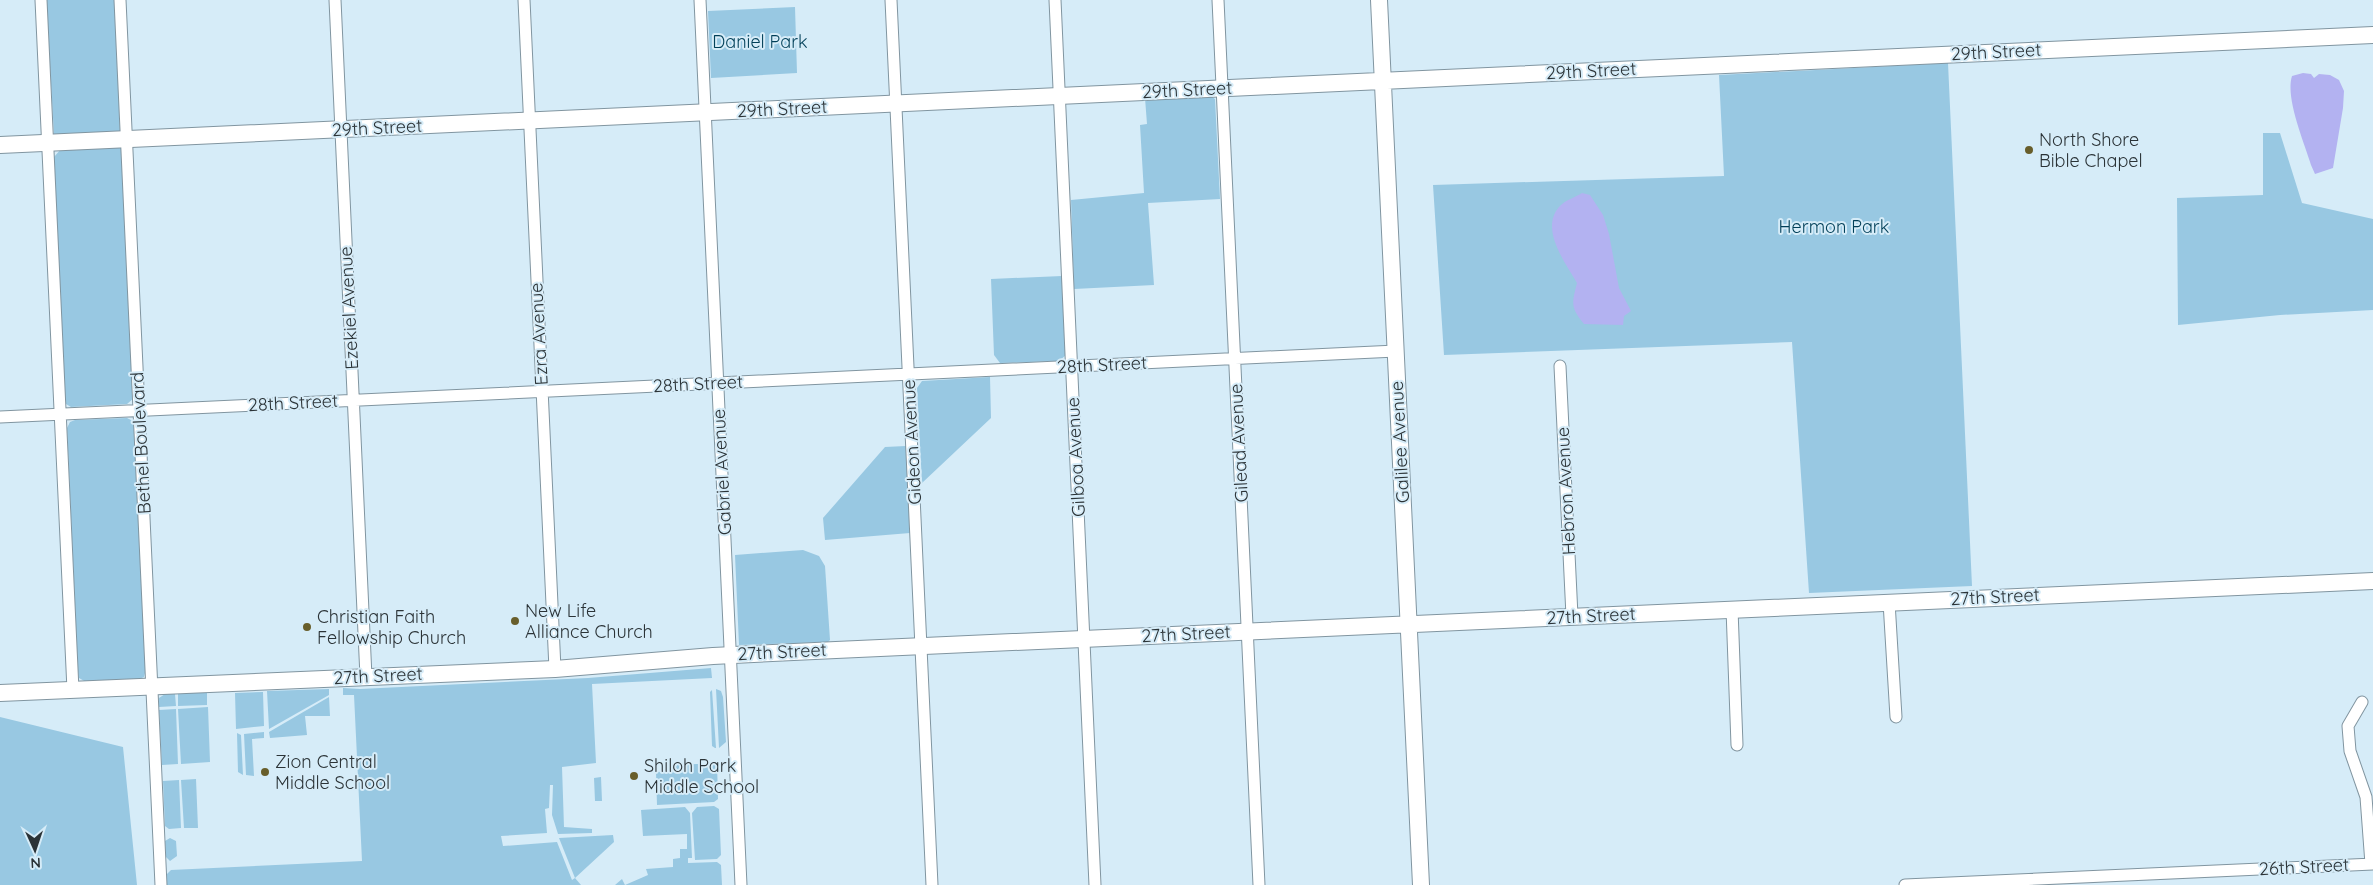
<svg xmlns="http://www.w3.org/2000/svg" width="2373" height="885" viewBox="0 0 2373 885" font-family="Quicksand,sans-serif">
<rect width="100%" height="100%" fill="#d6ecf8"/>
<path fill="#98c8e2" d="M 46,0 L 115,0 L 120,131 L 115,133 L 58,136 L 54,134 Z
M 795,7 L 797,73 L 711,78 L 708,11 Z
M 1948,63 L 1972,586 L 1809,593 L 1792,342 L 1444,355 L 1433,185 L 1724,176 L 1719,75 Z
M 1208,94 L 1215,99 L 1220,199 L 1148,203 L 1154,285 L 1074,289 L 1071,200 L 1144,193 L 1140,125 L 1147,124 L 1145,98 Z
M 2263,133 L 2280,133 L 2302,203 L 2373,219 L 2373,310 L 2280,315 L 2178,325 L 2177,198 L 2263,195 Z
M 115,146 L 121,148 L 123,154 L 134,398 L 127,404 L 71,407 L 66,404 L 65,399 L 54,157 L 61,149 Z
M 1062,276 L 1066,355 L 1059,361 L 1000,363 L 994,355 L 991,279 Z
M 990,377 L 991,418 L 922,483 L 917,388 L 922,381 Z
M 127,418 L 133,421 L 135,427 L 146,669 L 144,677 L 137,680 L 86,682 L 79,678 L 78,671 L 67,428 L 70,422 L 75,420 Z
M 906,446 L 910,533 L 825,540 L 823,518 L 885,447 Z
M 803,550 L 819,556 L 825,566 L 830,640 L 828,642 L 739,645 L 735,555 Z
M 711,668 L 712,678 L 592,684 L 596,763 L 562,767 L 564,827 L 592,829 L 592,833 L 558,834 L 552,815 L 553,785 L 550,785 L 549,808 L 545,809 L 547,833 L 501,836 L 503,846 L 557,842 L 572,880 L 575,878 L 559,838 L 613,835 L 614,842 L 575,878 L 581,885 L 167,885 L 167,874 L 171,870 L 362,861 L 354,695 L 343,695 L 343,688 L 360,689 L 588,678 Z
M 329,689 L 329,695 L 269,729 L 267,691 Z
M 716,689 L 721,691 L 723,697 L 726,742 L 719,748 Z
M 712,690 L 716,748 L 715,748 L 712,746 L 710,692 Z
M 207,692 L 207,705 L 178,706 L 178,693 Z
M 263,692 L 264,726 L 236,729 L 235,693 Z
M 165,694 L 175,694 L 176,706 L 159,707 L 159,698 Z
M 329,697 L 330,716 L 305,716 L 307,735 L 270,738 L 269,732 Z
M 208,707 L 210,762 L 181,764 L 178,709 Z
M 176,709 L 178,764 L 162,765 L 159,710 Z
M 0,717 L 123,747 L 137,885 L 0,885 Z
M 264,732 L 264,738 L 252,739 L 254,776 L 246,775 L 244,734 Z
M 237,733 L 241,735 L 243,775 L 238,772 Z
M 717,763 L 718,799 L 714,802 L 657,805 L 656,772 L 673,771 L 677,765 Z
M 601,777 L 602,801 L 595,801 L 594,778 Z
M 196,779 L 198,828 L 184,828 L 181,780 Z
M 179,780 L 181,828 L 169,829 L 165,826 L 163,781 Z
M 714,806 L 719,809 L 721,855 L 717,859 L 695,860 L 692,813 L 697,807 Z
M 685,807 L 690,813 L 692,858 L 688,858 L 688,863 L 717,862 L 721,865 L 722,885 L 615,885 L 622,879 L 625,885 L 648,875 L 646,869 L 673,867 L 673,859 L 680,858 L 680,849 L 687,849 L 687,834 L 643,836 L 641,810 Z
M 170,838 L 176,841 L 177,856 L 170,861 L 166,857 L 165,841 Z"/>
<path fill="#b3b2f1" d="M 2303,73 L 2311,74 L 2314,78 L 2319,74 L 2330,75 L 2339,80 L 2344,91 L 2343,108 L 2333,168 L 2315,174 L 2311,165 C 2304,142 2285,98 2292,76 Z
M 1582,193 L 1590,195 L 1603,215 L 1609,234 L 1619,288 L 1631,311 L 1624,316 L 1623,325 L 1584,324 C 1570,307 1572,303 1577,283 C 1565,262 1538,227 1561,205 C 1566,200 1576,197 1582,193 Z"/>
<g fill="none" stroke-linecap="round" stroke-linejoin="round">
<defs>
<path id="street" d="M 41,0 L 73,690
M 120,0 L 161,885
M 335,0 L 366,677
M 524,0 L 555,669
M 700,0 L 741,885
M 891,0 L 932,885
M 1055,0 L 1095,885
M 1218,0 L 1259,885
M 1560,366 L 1572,616
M 0,417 L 1396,351
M 1889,602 L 1896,717
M 1732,609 L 1737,745
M 2362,702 L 2348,726 L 2350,751 L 2366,797 L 2371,864
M 1905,885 L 2373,864"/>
<path id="secondary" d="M 1379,0 L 1421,885
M 0,145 L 2373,35
M 0,693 L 555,669 L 713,656 L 836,650 L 2373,581"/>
</defs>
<use href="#street" stroke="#8195a0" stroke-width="13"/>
<use href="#secondary" stroke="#8195a0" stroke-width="18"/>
<use href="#street" stroke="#fff" stroke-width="11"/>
<use href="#secondary" stroke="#fff" stroke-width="16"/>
</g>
<g fill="#685e2b" stroke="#d6ecf8" stroke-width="2">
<circle cx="2029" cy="150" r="5"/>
<circle cx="515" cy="621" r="5"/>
<circle cx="307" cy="627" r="5"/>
<circle cx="265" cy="772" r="5"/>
<circle cx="634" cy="776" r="5"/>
</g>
<g text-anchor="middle" stroke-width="4" stroke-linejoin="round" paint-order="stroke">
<g font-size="18" fill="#003f58" stroke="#d6ecf8">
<text x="760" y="48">Daniel Park</text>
<text x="1834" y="233">Hermon Park</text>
</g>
<g font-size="18" fill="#2b3337" stroke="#d6ecf8">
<text transform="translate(1996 52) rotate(-3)" y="6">29th Street</text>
<text transform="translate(1591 71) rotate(-3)" y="6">29th Street</text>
<text transform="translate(1187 90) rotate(-3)" y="6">29th Street</text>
<text transform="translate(782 109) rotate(-3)" y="6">29th Street</text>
<text transform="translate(377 128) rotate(-3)" y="6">29th Street</text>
<text transform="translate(349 308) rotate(-93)" y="6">Ezekiel Avenue</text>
<text transform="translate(539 334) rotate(-93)" y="6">Ezra Avenue</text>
<text transform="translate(1102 365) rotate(-3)" y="6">28th Street</text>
<text transform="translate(698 384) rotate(-3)" y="6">28th Street</text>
<text transform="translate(293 403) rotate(-3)" y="6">28th Street</text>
<text transform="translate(912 442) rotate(-93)" y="6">Gideon Avenue</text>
<text transform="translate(1400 442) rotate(-93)" y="6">Galilee Avenue</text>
<text transform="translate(141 443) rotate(-93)" y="6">Bethel Boulevard</text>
<text transform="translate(1239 443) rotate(-93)" y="6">Gilead Avenue</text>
<text transform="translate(1076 457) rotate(-93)" y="6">Gilboa Avenue</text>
<text transform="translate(722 472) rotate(-93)" y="6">Gabriel Avenue</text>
<text transform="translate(1566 491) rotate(-93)" y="6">Hebron Avenue</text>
<text transform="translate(1995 597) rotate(-3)" y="6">27th Street</text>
<text transform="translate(1591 616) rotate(-3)" y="6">27th Street</text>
<text transform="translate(1186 634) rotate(-3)" y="6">27th Street</text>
<text transform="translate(782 652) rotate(-3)" y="6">27th Street</text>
<text transform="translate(378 676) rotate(-3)" y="6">27th Street</text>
<text transform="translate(2304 867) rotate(-3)" y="6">26th Street</text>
</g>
<g font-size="18" fill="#2b3337" stroke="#d6ecf8" text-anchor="start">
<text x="2039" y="146">North Shore<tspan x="2039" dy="21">Bible Chapel</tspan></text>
<text x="525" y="617">New Life<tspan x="525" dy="21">Alliance Church</tspan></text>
<text x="317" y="623">Christian Faith<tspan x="317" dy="21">Fellowship Church</tspan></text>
<text x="275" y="768">Zion Central<tspan x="275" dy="21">Middle School</tspan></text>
<text x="644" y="772">Shiloh Park<tspan x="644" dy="21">Middle School</tspan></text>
</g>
</g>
<g transform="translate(35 850) rotate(177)" stroke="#d6ecf8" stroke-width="4" paint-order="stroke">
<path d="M0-4L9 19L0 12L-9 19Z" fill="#2b3337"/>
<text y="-8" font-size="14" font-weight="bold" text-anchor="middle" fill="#2b3337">N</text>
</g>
</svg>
